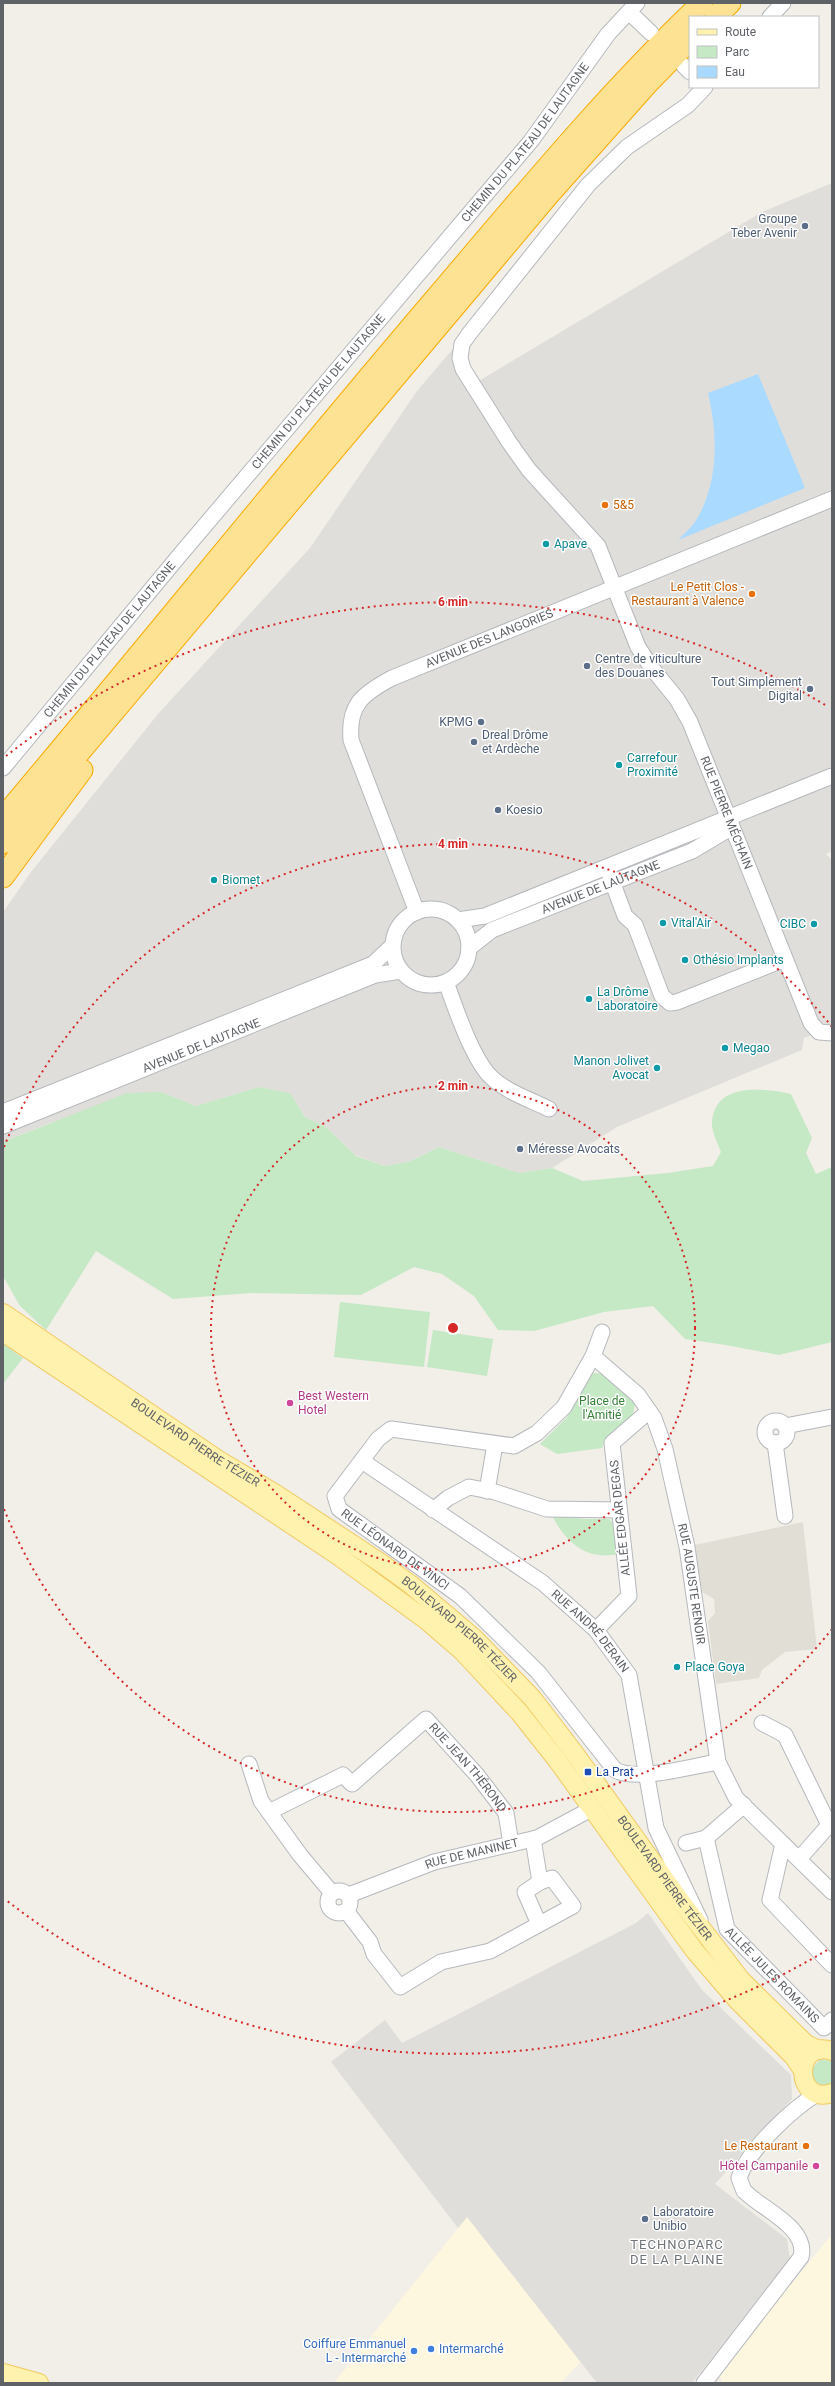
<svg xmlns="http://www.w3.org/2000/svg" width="835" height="2386" viewBox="0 0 835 2386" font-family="Roboto,sans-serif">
<rect width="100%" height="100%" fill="#f1efe8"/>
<path fill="#fef7e0" d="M 467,2217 L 581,2361 L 561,2383 L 334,2383 Z
M 832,2234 L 832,2383 L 722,2383 L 719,2373 Z"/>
<path fill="#e0deda" d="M 832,183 L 832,851 L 826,854 L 832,860 L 832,1027 L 804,1038 L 802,1050 L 617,1127 L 552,1168 L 519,1173 L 439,1147 L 411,1161 L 385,1166 L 355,1155 L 326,1127 L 305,1117 L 290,1093 L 259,1087 L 196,1106 L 161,1092 L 50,1123 L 3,1142 L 3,912 L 31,872 L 158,714 L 310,548 L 417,391 L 457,344 L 467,388 L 762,212 Z
M 648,1913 L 702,1990 L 791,2075 L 792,2099 L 715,2184 L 787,2239 L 790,2260 L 692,2383 L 597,2383 L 467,2217 L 458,2228 L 331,2062 L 385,2020 L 402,2043 L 636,1923 Z"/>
<path fill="#e1ded6" d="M 803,1522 L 817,1649 L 785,1652 L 762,1670 L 759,1678 L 716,1684 L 708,1621 L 715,1613 L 714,1599 L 702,1592 L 695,1545 Z"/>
<path fill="#c5e8c5" d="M 259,1087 L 290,1093 L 305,1117 L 326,1127 L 356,1156 L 385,1166 L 411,1161 L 439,1147 L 519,1173 L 552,1168 L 583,1181 L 668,1173 L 713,1166 L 721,1152 C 718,1144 711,1131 712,1122 C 715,1082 763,1088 791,1094 L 812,1138 L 806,1153 L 816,1174 L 832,1167 L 832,1342 L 779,1355 L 726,1345 L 685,1339 L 653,1306 L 604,1312 L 534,1331 L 498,1330 L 474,1296 L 442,1274 L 414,1267 L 361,1295 L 251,1293 L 173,1299 L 96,1251 L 46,1330 L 20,1306 L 3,1276 L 3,1142 L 127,1093 L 161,1092 L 196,1106 Z
M 340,1302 L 430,1312 L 424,1367 L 334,1357 Z
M 433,1330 L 493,1339 L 487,1376 L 427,1367 Z
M 3,1344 L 23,1358 L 3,1384 Z
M 593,1373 L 607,1374 L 635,1404 L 633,1415 L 605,1439 L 602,1448 L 557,1454 L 540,1444 L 567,1417 Z
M 552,1515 L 585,1519 L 609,1519 L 614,1524 L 618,1554 C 587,1561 565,1542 552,1515 Z
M 820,2059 L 832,2061 L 832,2084 L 820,2085 L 813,2079 L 811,2070 Z"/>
<path fill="#aadaff" d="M 758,374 L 805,488 L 678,540 C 683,535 690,529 695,522 C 719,484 718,436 708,393 Z"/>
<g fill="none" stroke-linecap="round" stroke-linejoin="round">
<defs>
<g id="minor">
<path d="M 629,12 L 651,33"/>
<path d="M 770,17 L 783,3"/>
<path d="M 684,66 L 690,72"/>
<path id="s1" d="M 705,87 L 688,105 L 627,147 L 588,185 L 469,334 L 462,344 L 460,358 L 463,369 L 509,442 L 529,470 L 598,546 L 638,647 L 651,667 L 677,699 L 690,722 L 811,1023 L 819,1032 L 832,1033"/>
<path id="s2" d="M 3,768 L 179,556 L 531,141 L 608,34 L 637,3"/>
<path d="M 609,873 L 625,916 L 635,925 L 662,996 L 670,1003 L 677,1002 L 785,959"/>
<circle cx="431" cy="947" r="38"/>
<path id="s3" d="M 417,912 L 351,740 C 348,705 362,694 392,678 L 832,499"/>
<path d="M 458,920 L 485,916 L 832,776"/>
<path id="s4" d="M 469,948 L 492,930 L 692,851 L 724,832 L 731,823"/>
<path d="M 446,982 C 455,1007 473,1061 492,1078 C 507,1092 531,1100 549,1109"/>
<path d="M 3,1112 L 373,964 L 392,946"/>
<path id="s5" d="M 3,1126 L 375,975 L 401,971"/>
<path id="s6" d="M 602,1332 L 593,1356 L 564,1407 L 537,1433 L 514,1446 L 391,1429 L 378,1439 L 335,1496 L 339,1509 L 460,1596 L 538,1672 L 615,1770 C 638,1782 692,1766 718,1762"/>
<path id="s7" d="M 593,1356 L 638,1395 L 654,1418 L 665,1449 L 687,1547 L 718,1762 L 736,1798 L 832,1892"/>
<circle cx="776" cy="1432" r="11"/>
<path d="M 785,1426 L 832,1417"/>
<path d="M 775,1443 L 785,1516"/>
<path id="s8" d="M 362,1461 L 543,1583 L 596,1630 L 629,1675 L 656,1828 L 700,1920"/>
<path d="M 487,1491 L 495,1444"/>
<path d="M 433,1510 L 448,1498 L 469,1487 L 495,1492 L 547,1509 L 619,1510"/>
<path d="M 596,1630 L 629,1596 L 612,1443 L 649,1411"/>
<path d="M 762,1723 L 785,1735 L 829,1825 L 799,1859"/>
<path d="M 249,1764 L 261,1801 L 300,1855 L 332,1893"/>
<path id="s9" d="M 269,1812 L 343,1775 L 352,1784 L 426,1719 L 477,1775 L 506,1813 L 511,1844"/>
<path id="s10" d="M 706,1838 L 727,1929 L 824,2028 L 832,2020"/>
<path d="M 533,1839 L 540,1882 L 525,1892 L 539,1924"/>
<path d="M 686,1843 L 706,1838 L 744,1805"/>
<path d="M 783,1844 L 770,1900 L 832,1965"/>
<circle cx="339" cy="1902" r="11"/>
<path id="s11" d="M 349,1895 L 434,1862 L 537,1838 L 593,1808"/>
<path d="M 347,1912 L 370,1942 L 374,1954 L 400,1987 L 441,1962 L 490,1951 L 573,1906 L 552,1878 L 540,1882"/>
<path d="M 704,2383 L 801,2257 C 808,2230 769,2212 751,2197 L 744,2191 L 739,2178 C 748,2150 792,2109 818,2093"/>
</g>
<g id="major">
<path id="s12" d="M 3,1313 L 217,1459 L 276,1494 L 381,1563 L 410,1584 L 474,1638 L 533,1699 L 575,1754 L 679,1899 L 741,1980 L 806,2044 L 819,2050"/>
<path d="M 3,1332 L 337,1555 L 426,1620 L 462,1651 L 519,1712 L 557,1760 L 694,1950 L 737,2000 L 794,2057 L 802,2069"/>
<path d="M 832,2051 C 793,2038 794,2106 832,2093"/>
<path d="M 3,2373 L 39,2383"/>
</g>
<path id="highway" d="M 715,17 L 730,3
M 3,818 C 148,646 289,470 435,299 C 521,198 606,94 702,3
M 3,843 L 550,193 L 647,84 L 690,40
M 3,877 L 82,770"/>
</defs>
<use href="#minor" stroke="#b5b8bc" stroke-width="17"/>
<use href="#major" stroke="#f2c960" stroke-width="20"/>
<use href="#highway" stroke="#f9ab00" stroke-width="23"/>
<use href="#minor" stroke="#fff" stroke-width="15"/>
<use href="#major" stroke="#fff2af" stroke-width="18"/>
<use href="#highway" stroke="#fde293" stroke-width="21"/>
</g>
<g fill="none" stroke="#d62828" stroke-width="2" stroke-dasharray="2 4">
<circle cx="453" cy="1328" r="242"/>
<path d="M832 1629A484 484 0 0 1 4 1509M4 1147A484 484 0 0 1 832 1027"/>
<path d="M827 1950A726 726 0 0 1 6 1900M6 756A726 726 0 0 1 827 706"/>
</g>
<g fill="#5c6f8a" stroke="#fff" stroke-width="1.5">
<circle cx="805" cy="226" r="4"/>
<circle cx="587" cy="666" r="4"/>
<circle cx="810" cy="689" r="4"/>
<circle cx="481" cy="722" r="4"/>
<circle cx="474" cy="742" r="4"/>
<circle cx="498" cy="810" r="4"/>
<circle cx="520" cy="1149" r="4"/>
<circle cx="645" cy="2219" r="4"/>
</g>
<g fill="#e8710a" stroke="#fff" stroke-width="1.5">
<circle cx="605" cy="505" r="4"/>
<circle cx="752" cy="594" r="4"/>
<circle cx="806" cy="2146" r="4"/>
</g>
<g fill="#0f9aa8" stroke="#fff" stroke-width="1.5">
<circle cx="546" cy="544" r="4"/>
<circle cx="619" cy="765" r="4"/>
<circle cx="214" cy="880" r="4"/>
<circle cx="663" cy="923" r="4"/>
<circle cx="814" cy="924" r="4"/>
<circle cx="685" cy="960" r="4"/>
<circle cx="589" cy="999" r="4"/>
<circle cx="725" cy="1048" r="4"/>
<circle cx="657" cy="1068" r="4"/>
<circle cx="677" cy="1667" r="4"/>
</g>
<g fill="#d1479c" stroke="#fff" stroke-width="1.5">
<circle cx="290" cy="1403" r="4"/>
<circle cx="816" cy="2166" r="4"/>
</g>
<rect fill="#1a4fb4" stroke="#fff" stroke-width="1.5" x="584" y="1768" width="8" height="8" rx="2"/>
<g fill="#3f7fe0" stroke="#fff" stroke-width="1.5">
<circle cx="431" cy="2349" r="4"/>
<circle cx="414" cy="2351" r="4"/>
</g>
<g text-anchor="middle" stroke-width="3" stroke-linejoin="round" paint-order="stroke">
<g font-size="12" fill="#5f6368" stroke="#fff">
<text dy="4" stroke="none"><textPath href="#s2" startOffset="815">CHEMIN DU PLATEAU DE LAUTAGNE</textPath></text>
<text dy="4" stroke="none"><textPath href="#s2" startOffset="491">CHEMIN DU PLATEAU DE LAUTAGNE</textPath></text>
<text dy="4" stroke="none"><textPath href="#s3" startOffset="370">AVENUE DES LANGORIES</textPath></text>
<text dy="4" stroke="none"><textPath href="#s2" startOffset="167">CHEMIN DU PLATEAU DE LAUTAGNE</textPath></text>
<text dy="4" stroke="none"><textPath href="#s1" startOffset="903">RUE PIERRE MÉCHAIN</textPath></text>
<text dy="4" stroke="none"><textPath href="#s4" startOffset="146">AVENUE DE LAUTAGNE</textPath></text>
<text dy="4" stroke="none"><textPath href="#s5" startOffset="214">AVENUE DE LAUTAGNE</textPath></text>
<text dy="4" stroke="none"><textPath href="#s12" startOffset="232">BOULEVARD PIERRE TÉZIER</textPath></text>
<text transform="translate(620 1518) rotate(-96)" y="4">ALLÉE EDGAR DEGAS</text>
<text dy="4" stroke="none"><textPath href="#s6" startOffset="443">RUE LÉONARD DE VINCI</textPath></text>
<text dy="4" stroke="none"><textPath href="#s7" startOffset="258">RUE AUGUSTE RENOIR</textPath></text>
<text dy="4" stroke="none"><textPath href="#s12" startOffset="556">BOULEVARD PIERRE TÉZIER</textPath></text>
<text dy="4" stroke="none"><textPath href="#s8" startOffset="286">RUE ANDRÉ DERAIN</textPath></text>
<text dy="4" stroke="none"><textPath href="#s9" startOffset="258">RUE JEAN THÉROND</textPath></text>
<text dy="4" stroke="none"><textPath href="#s11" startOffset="130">RUE DE MANINET</textPath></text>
<text dy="4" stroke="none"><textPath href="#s12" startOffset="880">BOULEVARD PIERRE TÉZIER</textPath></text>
<text dy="4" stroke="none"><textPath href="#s10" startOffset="158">ALLÉE JULES ROMAINS</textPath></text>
</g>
<g font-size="12" fill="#4e5e75" stroke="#fff" text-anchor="start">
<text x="797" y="223" text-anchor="end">Groupe<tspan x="797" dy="14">Teber Avenir</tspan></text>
<text x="595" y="663">Centre de viticulture<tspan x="595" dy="14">des Douanes</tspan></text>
<text x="802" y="686" text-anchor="end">Tout Simplement<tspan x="802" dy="14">Digital</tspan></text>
<text x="473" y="726" text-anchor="end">KPMG</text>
<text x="482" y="739">Dreal Drôme<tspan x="482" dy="14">et Ardèche</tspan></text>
<text x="506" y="814">Koesio</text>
<text x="528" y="1153">Méresse Avocats</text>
<text x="653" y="2216">Laboratoire<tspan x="653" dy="14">Unibio</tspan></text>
</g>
<g font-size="12" fill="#c56008" stroke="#fff" text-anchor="end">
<text x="613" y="509" text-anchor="start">5&amp;5</text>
<text x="744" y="591">Le Petit Clos -<tspan x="744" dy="14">Restaurant à Valence</tspan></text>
<text x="798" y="2150">Le Restaurant</text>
</g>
<g font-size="12" fill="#0d838f" stroke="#fff" text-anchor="start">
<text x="554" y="548">Apave</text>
<text x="627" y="762">Carrefour<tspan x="627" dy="14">Proximité</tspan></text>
<text x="222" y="884">Biomet</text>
<text x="671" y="927">Vital'Air</text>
<text x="806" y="928" text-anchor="end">CIBC</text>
<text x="693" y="964">Othésio Implants</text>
<text x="597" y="996">La Drôme<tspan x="597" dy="14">Laboratoire</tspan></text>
<text x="733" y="1052">Megao</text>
<text x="649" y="1065" text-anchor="end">Manon Jolivet<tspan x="649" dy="14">Avocat</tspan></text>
<text x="685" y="1671">Place Goya</text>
</g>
<g font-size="12" fill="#b23c85" stroke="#fff" text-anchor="start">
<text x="298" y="1400">Best Western<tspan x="298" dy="14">Hotel</tspan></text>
<text x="808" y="2170" text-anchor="end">Hôtel Campanile</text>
</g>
<g font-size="12" fill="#348238" stroke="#fff">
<text x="602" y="1405">Place de<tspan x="602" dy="14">l'Amitié</tspan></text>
</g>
<g font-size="12" fill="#164399" stroke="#fff" text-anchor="start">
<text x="596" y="1776">La Prat</text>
</g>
<g font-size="12" fill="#366cbe" stroke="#fff" text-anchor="end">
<text x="406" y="2348">Coiffure Emmanuel<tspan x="406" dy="14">L - Intermarché</tspan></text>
<text x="439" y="2353" text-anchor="start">Intermarché</text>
</g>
<g font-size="13" letter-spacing="1" fill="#70757a" stroke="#fff">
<text x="677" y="2249">TECHNOPARC<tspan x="677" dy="15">DE LA PLAINE</tspan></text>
</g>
</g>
<circle cx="453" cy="1328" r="6" fill="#d62828" stroke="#fff" stroke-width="2"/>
<g font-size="12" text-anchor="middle" font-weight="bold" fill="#d62828" stroke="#fff" stroke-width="3" stroke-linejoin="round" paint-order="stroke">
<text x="453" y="606">6 min</text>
<text x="453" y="848">4 min</text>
<text x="453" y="1090">2 min</text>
</g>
<rect width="835" height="2386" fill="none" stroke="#5f6368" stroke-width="8"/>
<rect x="689" y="16" width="130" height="72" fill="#ffffff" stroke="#bfc1c3"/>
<rect x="697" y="29" width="20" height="6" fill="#fff2af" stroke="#bfc1c3"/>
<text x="725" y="36" font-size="12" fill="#5f6368">Route</text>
<rect x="697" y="46" width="20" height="12" fill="#c5e8c5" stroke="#bfc1c3"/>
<text x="725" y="56" font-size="12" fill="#5f6368">Parc</text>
<rect x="697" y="66" width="20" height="12" fill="#aadaff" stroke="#bfc1c3"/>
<text x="725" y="76" font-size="12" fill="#5f6368">Eau</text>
</svg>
